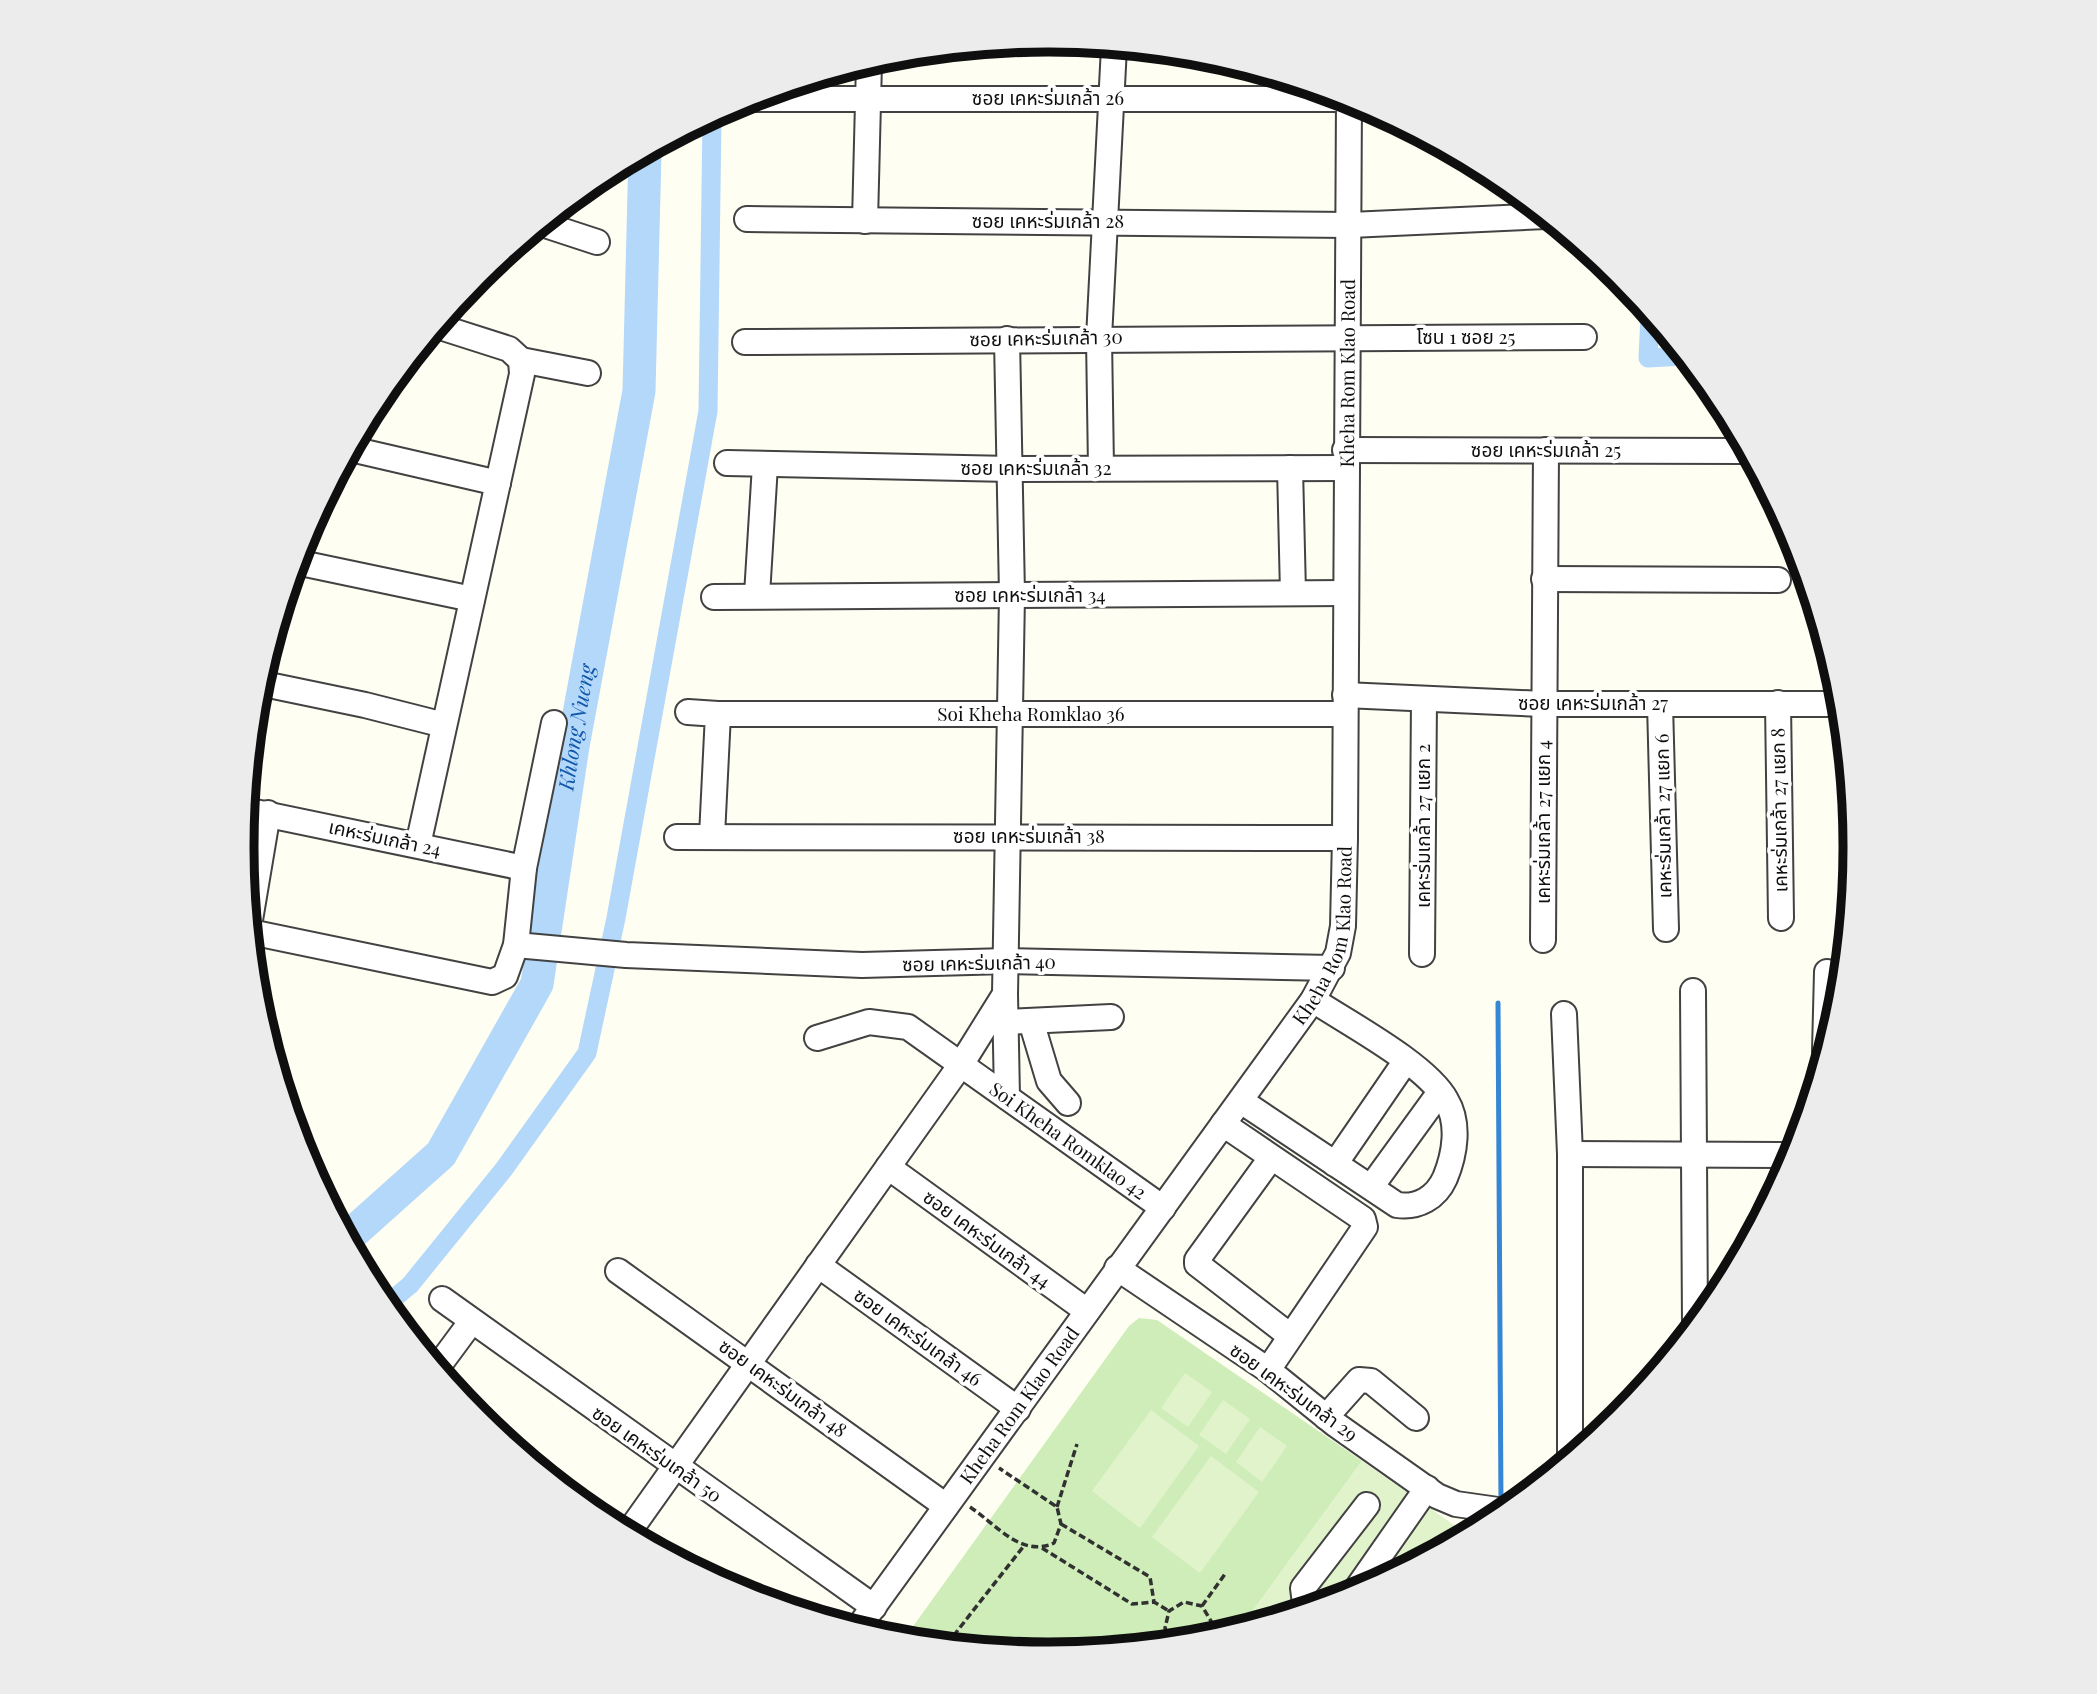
<svg xmlns="http://www.w3.org/2000/svg" width="2097" height="1694" viewBox="0 0 2097 1694" font-family="'Playfair Display','Noto Sans Thai',serif">
<rect width="100%" height="100%" fill="#fffef2"/>
<path fill="#ceedb8" d="M 1139,1318 L 1157,1320 L 1362,1461 L 1241,1627 L 1205,1638 L 1048,1654 L 904,1639 L 1129,1326 Z"/>
<path fill="#e1f3cb" d="M 1185,1373 L 1212,1392 L 1188,1427 L 1161,1408 Z
M 1223,1400 L 1250,1419 L 1226,1454 L 1199,1435 Z
M 1151,1410 L 1199,1446 L 1140,1528 L 1092,1491 Z
M 1260,1427 L 1287,1446 L 1262,1482 L 1236,1462 Z
M 1211,1456 L 1259,1492 L 1200,1573 L 1152,1537 Z
M 1362,1461 L 1467,1534 L 1357,1592 L 1241,1627 Z"/>
<g fill="none" stroke-linecap="round" stroke-linejoin="round">
<path stroke="#3586d5" stroke-width="5" d="M 1498,1003 L 1501,1504"/>
<path stroke="#b3d8fa" stroke-width="19" d="M 1650,315 L 1648,358 L 1684,356
M 386,1305 L 410,1285 L 504,1169 L 587,1053 L 616,918 L 708,411 L 712,117"/>
<path stroke="#b3d8fa" stroke-width="33" id="s1" d="M 347,1238 L 441,1154 L 537,984 L 573,746 L 639,391 L 645,152"/>
<defs>
<g id="minor">
<path d="M 747,99 L 1349,99"/>
<path d="M 747,219 L 1350,225 L 1546,216"/>
<path d="M 865,221 L 869,63"/>
<path d="M 542,224 L 597,242"/>
<path d="M 437,326 L 509,349 L 521,360"/>
<path d="M 1007,339 L 1012,595 L 1005,994 L 1007,1097"/>
<path d="M 745,342 L 1584,337"/>
<path d="M 521,360 L 588,373"/>
<path d="M 351,449 L 498,483"/>
<path d="M 1345,450 L 1747,451"/>
<path d="M 727,463 L 1011,469 L 1345,468"/>
<path d="M 1101,468 L 1099,338 L 1114,47"/>
<path d="M 1290,468 L 1293,593"/>
<path d="M 296,562 L 472,599"/>
<path d="M 1544,579 L 1778,580"/>
<path d="M 757,595 L 765,465"/>
<path d="M 714,597 L 1346,593"/>
<path d="M 259,683 L 365,705 L 444,725"/>
<path d="M 1345,695 L 1543,704 L 1841,704"/>
<path d="M 1778,703 L 1781,918"/>
<path d="M 1660,704 L 1666,929"/>
<path d="M 688,712 L 718,714 L 712,836"/>
<path id="s2" d="M 718,714 L 1345,714"/>
<path d="M 245,810 L 524,868"/>
<path d="M 677,837 L 1345,838"/>
<path d="M 418,845 L 522,374 L 521,360"/>
<path d="M 249,926 L 268,813"/>
<path d="M 250,932 L 492,982 L 505,976 L 516,945 L 524,868 L 554,723"/>
<path d="M 1543,940 L 1546,450"/>
<path d="M 516,945 L 626,955 L 862,965 L 1007,961 L 1332,968"/>
<path d="M 1422,954 L 1424,699"/>
<path d="M 1693,991 L 1695,1325"/>
<path d="M 1564,1014 L 1570,1154 L 1570,1458"/>
<path d="M 1031,1021 L 1049,1081 L 1068,1103"/>
<path d="M 1006,1022 L 1111,1017"/>
<path id="s3" d="M 817,1038 L 869,1022 L 908,1027 L 1163,1208"/>
<path d="M 1825,1051 L 1827,972"/>
<path d="M 1241,1101 L 1397,1205 C 1418,1208 1436,1198 1445,1178 C 1455,1154 1460,1123 1446,1100 C 1427,1065 1348,1023 1313,1000"/>
<path d="M 1223,1124 L 1363,1219 L 1365,1227 L 1268,1370"/>
<path d="M 1570,1154 L 1794,1155"/>
<path d="M 1271,1158 L 1197,1260 L 1197,1264 L 1289,1335"/>
<path d="M 1335,1164 L 1405,1062"/>
<path d="M 888,1167 L 1087,1311"/>
<path d="M 1371,1187 L 1440,1092"/>
<path d="M 818,1265 L 1018,1409"/>
<path d="M 1117,1268 L 1268,1370 L 1335,1424 L 1437,1496 L 1456,1504 L 1505,1511"/>
<path d="M 618,1271 L 946,1506"/>
<path d="M 442,1299 L 874,1607"/>
<path d="M 437,1368 L 471,1322"/>
<path d="M 1326,1417 L 1359,1380 L 1371,1381 L 1416,1418"/>
<path d="M 628,1533 L 962,1063 L 1005,994"/>
<path d="M 1353,1594 L 1427,1488"/>
<path d="M 1310,1607 L 1305,1604 L 1303,1588 L 1367,1505"/>
<path id="s4" d="M 858,1628 L 1313,1000 L 1338,953 L 1343,926 L 1345,838 L 1349,99"/>
</g>
</defs>
<use href="#minor" stroke="#424242" stroke-width="28"/>
<path stroke="#313131" stroke-width="3.5" stroke-dasharray="7 3.5" stroke-linecap="butt" d="M 970,1507 C 997,1525 1021,1558 1054,1543 L 1061,1524 L 1057,1507 L 999,1468
M 1057,1507 L 1077,1444
M 1061,1524 L 1150,1577 L 1154,1602
M 1042,1548 L 1132,1604 L 1154,1602 L 1169,1611
M 1202,1606 L 1225,1574
M 1172,1642 L 1165,1628 L 1169,1611 L 1184,1602 L 1202,1606 L 1211,1621 L 1207,1638
M 947,1644 L 1023,1547"/>
<use href="#minor" stroke="#fff" stroke-width="24"/>
</g>
<g text-anchor="middle" stroke-width="7" stroke-linejoin="round" paint-order="stroke">
<g font-size="19" fill="#0f0f0f" stroke="#fff">
<text x="1048" y="105">ซอย เคหะร่มเกล้า 26</text>
<text x="1048" y="228">ซอย เคหะร่มเกล้า 28</text>
<text x="1466" y="344">โซน 1 ซอย 25</text>
<text transform="translate(1046 338) rotate(-1)" y="7">ซอย เคหะร่มเกล้า 30</text>
<text dy="7" stroke="none"><textPath href="#s4" startOffset="1409">Kheha Rom Klao Road</textPath></text>
<text x="1546" y="457">ซอย เคหะร่มเกล้า 25</text>
<text x="1036" y="475">ซอย เคหะร่มเกล้า 32</text>
<text x="1030" y="602">ซอย เคหะร่มเกล้า 34</text>
<text x="1593" y="710">ซอย เคหะร่มเกล้า 27</text>
<text dy="7" stroke="none"><textPath href="#s2" startOffset="313">Soi Kheha Romklao 36</textPath></text>
<text transform="translate(1779 810) rotate(-91)" y="7">เคหะร่มเกล้า 27 แยก 8</text>
<text transform="translate(1663 816) rotate(-91)" y="7">เคหะร่มเกล้า 27 แยก 6</text>
<text transform="translate(1543 822) rotate(-90)" y="7">เคหะร่มเกล้า 27 แยก 4</text>
<text transform="translate(1423 826) rotate(-90)" y="7">เคหะร่มเกล้า 27 แยก 2</text>
<text x="1029" y="843">ซอย เคหะร่มเกล้า 38</text>
<text transform="translate(385 838) rotate(12)" y="7">เคหะร่มเกล้า 24</text>
<text dy="7" stroke="none"><textPath href="#s4" startOffset="842">Kheha Rom Klao Road</textPath></text>
<text transform="translate(979 963) rotate(-1)" y="7">ซอย เคหะร่มเกล้า 40</text>
<text dy="7" stroke="none"><textPath href="#s3" startOffset="290">Soi Kheha Romklao 42</textPath></text>
<text transform="translate(987 1239) rotate(36)" y="7">ซอย เคหะร่มเกล้า 44</text>
<text transform="translate(918 1337) rotate(36)" y="7">ซอย เคหะร่มเกล้า 46</text>
<text transform="translate(783 1388) rotate(36)" y="7">ซอย เคหะร่มเกล้า 48</text>
<text transform="translate(1294 1392) rotate(36)" y="7">ซอย เคหะร่มเกล้า 29</text>
<text dy="7" stroke="none"><textPath href="#s4" startOffset="275">Kheha Rom Klao Road</textPath></text>
<text transform="translate(657 1454) rotate(35)" y="7">ซอย เคหะร่มเกล้า 50</text>
</g>
<g font-size="21" font-style="italic" fill="#1057aa" stroke="#fff">
<text dy="7" stroke="none"><textPath href="#s1" startOffset="581">Khlong Nueng</textPath></text>
</g>
</g>
<path d="M0 0H2097V1694H0ZM1048 52H1049A794 794 0 0 1 1843 846V848A794 794 0 0 1 1049 1642H1048A794 794 0 0 1 254 848V846A794 794 0 0 1 1048 52Z" fill="#ececec" fill-rule="evenodd"/>
<path fill="none" stroke="#0f0f0f" stroke-width="9" d="M1048 52H1049A794 794 0 0 1 1843 846V848A794 794 0 0 1 1049 1642H1048A794 794 0 0 1 254 848V846A794 794 0 0 1 1048 52Z"/>
</svg>
